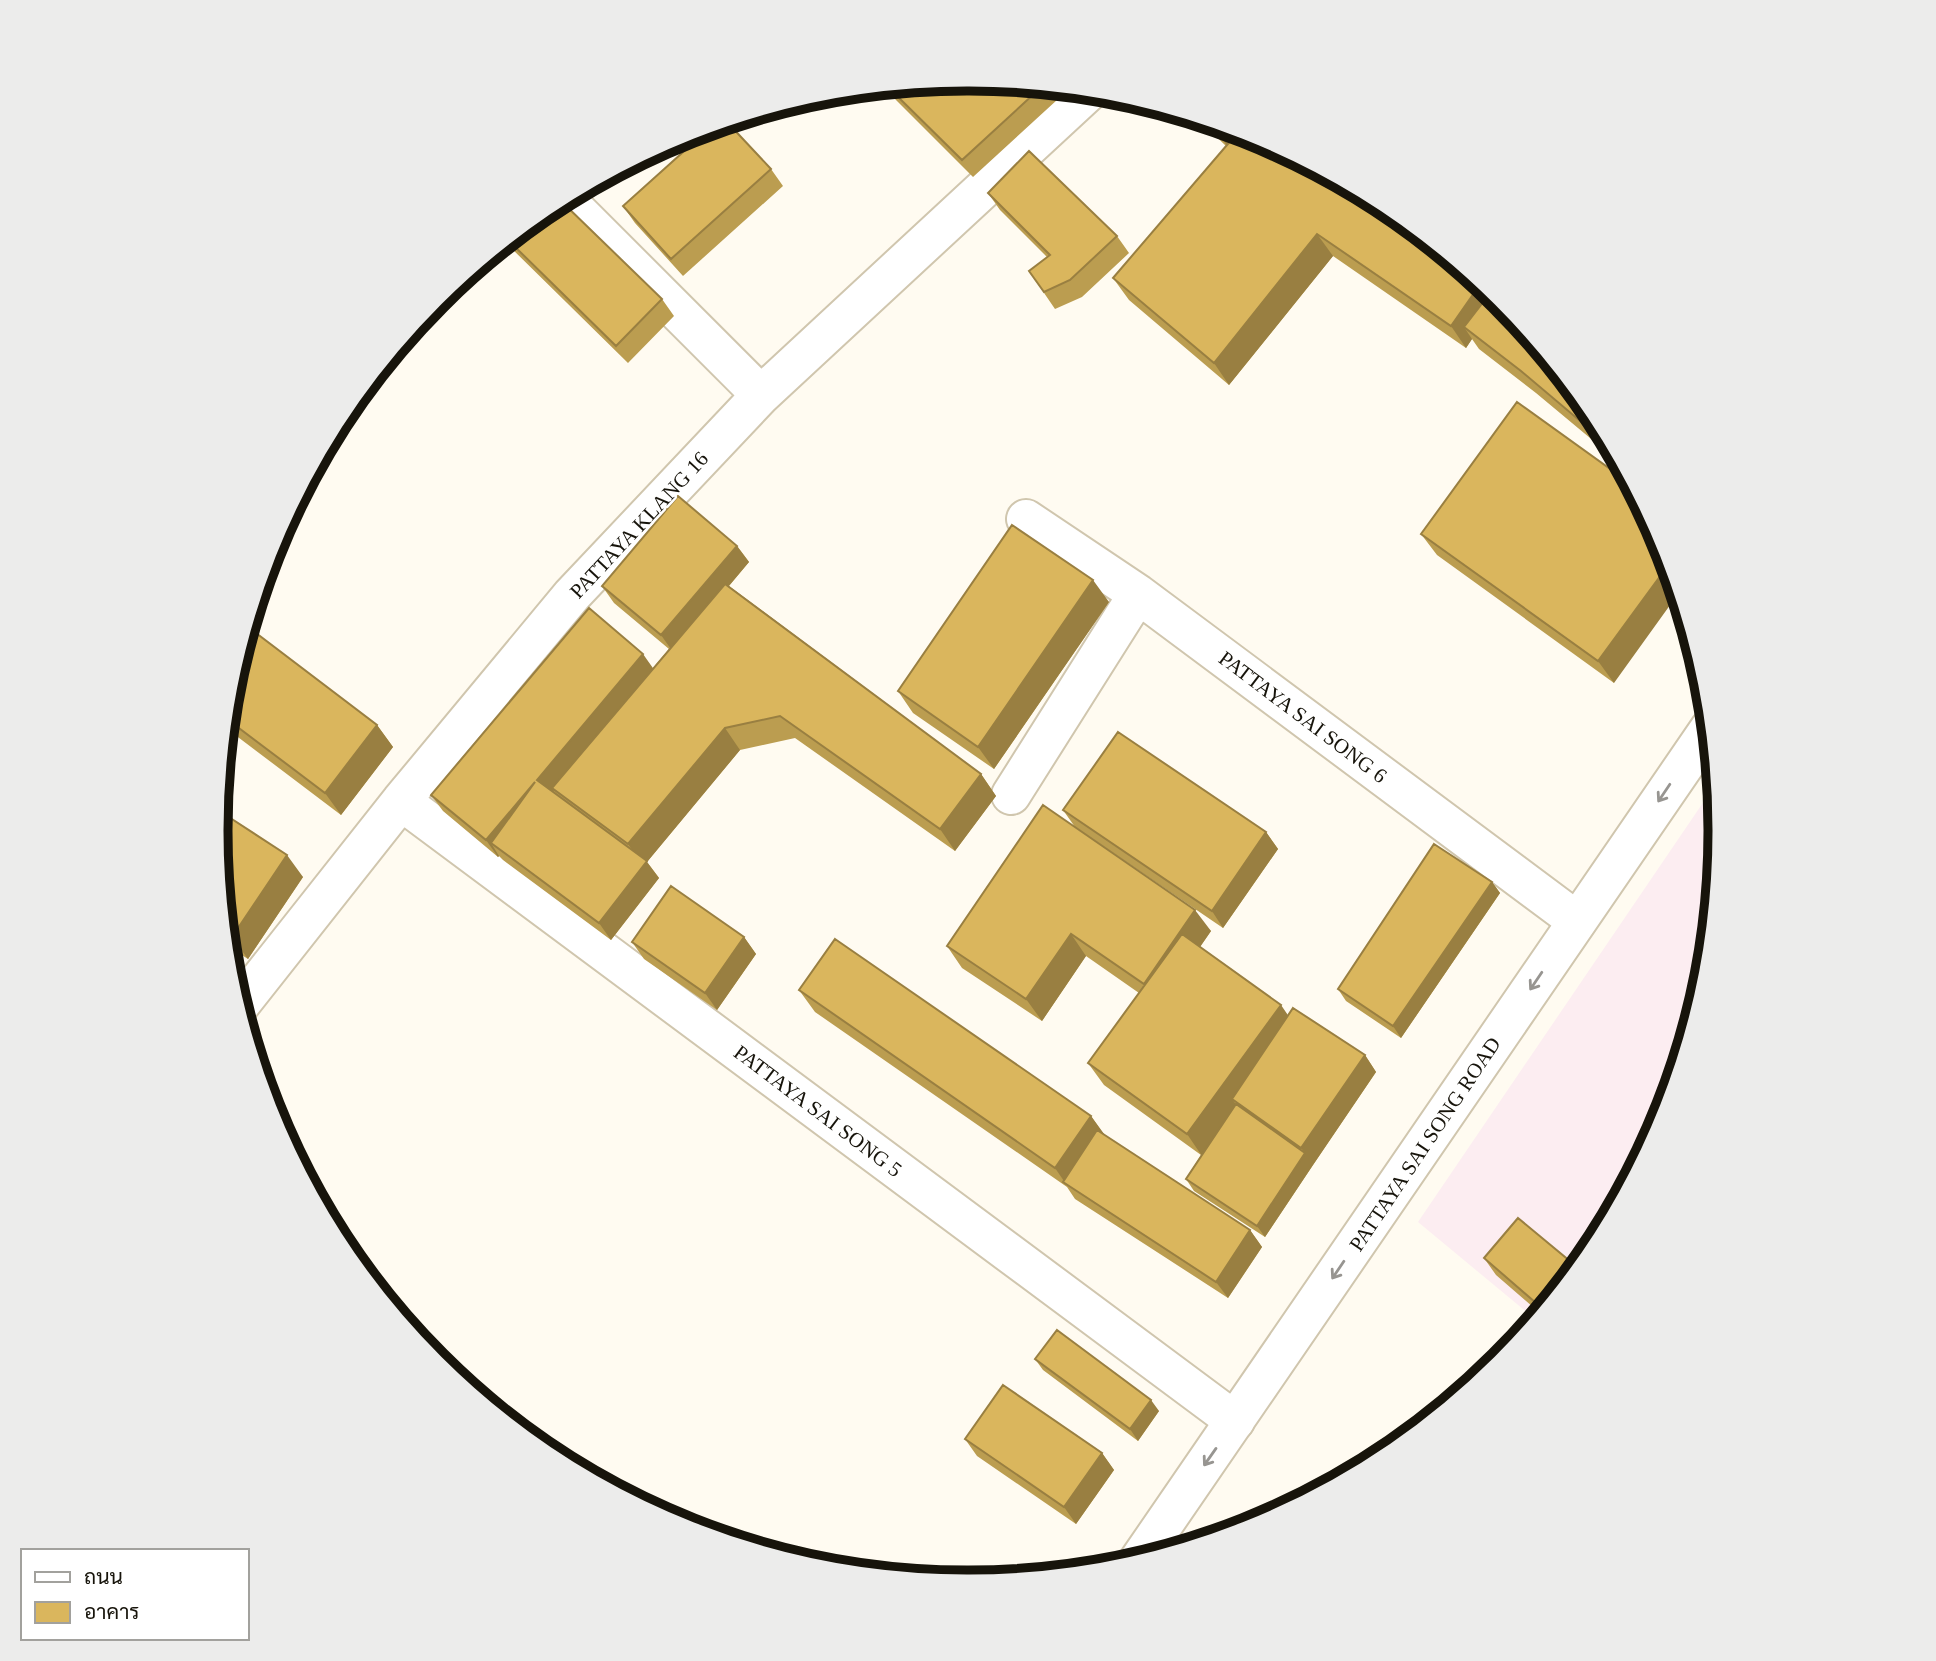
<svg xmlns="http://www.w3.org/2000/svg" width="1936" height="1661" viewBox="0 0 1936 1661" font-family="'Times New Roman',Sarabun,serif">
<rect width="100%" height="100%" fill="#fffbf1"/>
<path fill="#fcedf1" d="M 1715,785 L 1720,831 L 1705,978 L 1662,1119 L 1593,1248 L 1535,1319 L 1418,1222 Z"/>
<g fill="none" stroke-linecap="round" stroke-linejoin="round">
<defs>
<path id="minor" d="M 564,198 L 761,395
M 1026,519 L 1138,594 L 1577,921
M 1011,795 L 1138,594
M 401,801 L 1235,1421
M 239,1006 L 401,801 L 572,595 L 761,395 L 1089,91"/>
<path id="secondary" d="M 1139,1560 L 1710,728"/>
</defs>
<use href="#minor" stroke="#d0c6ae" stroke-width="42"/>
<use href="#secondary" stroke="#d0c6ae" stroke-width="42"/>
<use href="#minor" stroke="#fff" stroke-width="38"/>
<use href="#secondary" stroke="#fff" stroke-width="38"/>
</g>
<path fill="#bb9d50" d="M 968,79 L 1069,89 L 973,177 L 895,99 L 887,87 Z
M 1198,119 L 1256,136 L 1593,413 L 1620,463 L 1536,393 L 1479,349 L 1472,339 L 1466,348 L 1333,256 L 1229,385 L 1129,300 L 1113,278 L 1226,146 Z
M 771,169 L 783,186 L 683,276 L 635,223 L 623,206 Z
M 988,193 L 1117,236 L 1129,253 L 1082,297 L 1055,309 L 1029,271 L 1047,257 L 1000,210 Z
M 551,205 L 662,299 L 674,316 L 628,363 L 505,242 Z
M 1631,484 L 1614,683 L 1437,555 L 1421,534 Z
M 737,546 L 749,562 L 729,586 L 981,774 L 996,796 L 955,851 L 795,738 L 740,750 L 647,862 L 659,878 L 611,940 L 503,860 L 499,856 L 498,857 L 443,811 L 431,795 L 653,668 L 669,649 L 614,603 L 602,586 Z
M 1109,602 L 994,769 L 913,713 L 898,691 Z
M 231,683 L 377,725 L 393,747 L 341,815 L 226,728 Z
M 1043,805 L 1211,931 L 1200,947 L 1288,1016 L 1365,1055 L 1376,1072 L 1313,1165 L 1265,1237 L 1194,1191 L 1186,1179 L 1201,1155 L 1104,1085 L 1088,1063 L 1139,993 L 1086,956 L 1042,1021 L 962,968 L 947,946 Z
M 1063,810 L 1266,832 L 1278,849 L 1223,928 L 1075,827 Z
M 216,830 L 303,877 L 248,959 L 228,946 Z
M 1492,882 L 1500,893 L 1401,1038 L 1346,1001 L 1338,989 Z
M 744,937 L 756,954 L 717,1010 L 644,959 L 632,942 Z
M 799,990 L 1091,1116 L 1104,1135 L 1250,1230 L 1262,1247 L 1228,1298 L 1075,1199 L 1067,1187 L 815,1012 Z
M 1484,1258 L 1577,1267 L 1540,1313 L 1496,1275 Z
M 1035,1359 L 1159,1411 L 1138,1441 L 1043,1370 Z
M 965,1439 L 1102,1453 L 1114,1470 L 1076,1524 L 977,1456 Z"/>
<path fill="#997f41" d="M 1224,126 L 1245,133 L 1230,150 L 1218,133 Z
M 1317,234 L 1333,256 L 1229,385 L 1214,363 Z
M 1481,283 L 1500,299 L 1464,327 L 1472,339 L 1466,348 L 1451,326 Z
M 737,546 L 749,562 L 673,652 L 661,635 Z
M 1669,564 L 1678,594 L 1614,683 L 1598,661 Z
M 1093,580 L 1109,602 L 994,769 L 978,747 Z
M 643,654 L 655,671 L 552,788 L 554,791 L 549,796 L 537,780 Z
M 377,725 L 393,747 L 341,815 L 325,793 Z
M 725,728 L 740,750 L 647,862 L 659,878 L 611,940 L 599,923 L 643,866 L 628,844 Z
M 981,774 L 996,796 L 955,851 L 940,829 Z
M 535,782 L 491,843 L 499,856 L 498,857 L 486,840 Z
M 1266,832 L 1278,849 L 1223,928 L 1212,911 Z
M 287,855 L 303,877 L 248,959 L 232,937 Z
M 1492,882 L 1500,893 L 1401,1038 L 1393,1026 Z
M 1195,910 L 1211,931 L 1159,1006 L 1144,984 Z
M 1071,934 L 1086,956 L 1042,1021 L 1026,999 Z
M 744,937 L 756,954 L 717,1010 L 705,993 Z
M 1281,1005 L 1296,1027 L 1232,1099 L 1238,1107 L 1202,1156 L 1187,1134 Z
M 1365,1055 L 1376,1072 L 1313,1165 L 1265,1237 L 1257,1226 L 1305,1153 L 1301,1148 Z
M 1091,1116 L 1107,1138 L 1066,1184 L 1055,1168 Z
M 1250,1230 L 1262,1247 L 1228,1298 L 1216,1282 Z
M 1151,1400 L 1159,1411 L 1138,1441 L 1130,1429 Z
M 1102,1453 L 1114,1470 L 1076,1524 L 1064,1507 Z"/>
<path fill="#dab65d" stroke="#997f41" stroke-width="2" d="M 968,79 L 1029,85 L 1036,92 L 962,160 L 888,87 Z
M 1029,85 L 1051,87 L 1040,97 Z
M 1206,121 L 1224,126 L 1218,133 Z
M 727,122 L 771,169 L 671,259 L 623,206 L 711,127 Z
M 1239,131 L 1256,136 L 1386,206 L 1481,283 L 1451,326 L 1317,234 L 1214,363 L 1113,278 Z
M 1029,151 L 1117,236 L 1070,280 L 1044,292 L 1029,271 L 1050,255 L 988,193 Z
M 560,200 L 662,299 L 616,346 L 508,240 L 551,205 Z
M 1491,292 L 1500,299 L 1593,413 L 1611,447 L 1521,371 L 1464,327 Z
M 1517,402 L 1631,484 L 1663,543 L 1669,564 L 1598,661 L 1421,534 Z
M 678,496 L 737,546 L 661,635 L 602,586 Z
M 1012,525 L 1093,580 L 978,747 L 898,691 Z
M 725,584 L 981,774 L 940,829 L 780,716 L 725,728 L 628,844 L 552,788 Z
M 589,608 L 643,654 L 537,780 L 647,861 L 599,923 L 491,843 L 535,782 L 486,840 L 431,795 Z
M 248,627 L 377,725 L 325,793 L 227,719 L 231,683 Z
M 1118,732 L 1266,832 L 1212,911 L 1063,810 Z
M 1043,805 L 1195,910 L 1144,984 L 1071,934 L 1026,999 L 947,946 Z
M 218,810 L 287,855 L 232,937 L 226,933 L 216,830 Z
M 1434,844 L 1492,882 L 1393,1026 L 1338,989 Z
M 671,886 L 744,937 L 705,993 L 632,942 Z
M 1182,934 L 1281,1005 L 1187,1134 L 1088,1063 Z
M 835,939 L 1091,1116 L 1055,1168 L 799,990 Z
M 1293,1008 L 1365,1055 L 1301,1148 L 1232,1099 Z
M 1236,1104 L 1305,1153 L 1257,1226 L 1186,1179 Z
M 1097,1130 L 1250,1230 L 1216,1282 L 1063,1182 Z
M 1518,1218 L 1577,1267 L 1543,1309 L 1484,1258 Z
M 1057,1330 L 1151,1400 L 1130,1429 L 1035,1359 Z
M 1003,1385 L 1102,1453 L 1064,1507 L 965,1439 Z"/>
<defs><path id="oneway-shaft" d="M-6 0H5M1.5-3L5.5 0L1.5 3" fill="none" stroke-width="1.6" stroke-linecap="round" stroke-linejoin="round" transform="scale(1.75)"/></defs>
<g stroke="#979591">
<use href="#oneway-shaft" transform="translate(1664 793) rotate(124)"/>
<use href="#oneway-shaft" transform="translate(1536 981) rotate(124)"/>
<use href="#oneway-shaft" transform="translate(1338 1270) rotate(124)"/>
<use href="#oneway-shaft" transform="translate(1210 1457) rotate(125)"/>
</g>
<g text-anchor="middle" stroke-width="5" stroke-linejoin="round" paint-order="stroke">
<g font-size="21" fill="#17140b" stroke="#fff">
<text transform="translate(639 525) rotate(-47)" y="7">PATTAYA KLANG 16</text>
<text transform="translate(1303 717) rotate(37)" y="7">PATTAYA SAI SONG 6</text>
<text transform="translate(818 1111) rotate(37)" y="7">PATTAYA SAI SONG 5</text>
<text transform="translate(1425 1144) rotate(-56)" y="7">PATTAYA SAI SONG ROAD</text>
</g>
</g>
<path d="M0 0H1936V1661H0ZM967 91H969A739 739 0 0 1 1708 830V831A739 739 0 0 1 969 1570H967A739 739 0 0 1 228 831V830A739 739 0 0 1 967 91Z" fill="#ececeb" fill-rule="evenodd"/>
<path fill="none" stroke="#17140b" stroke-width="9" d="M967 91H969A739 739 0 0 1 1708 830V831A739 739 0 0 1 969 1570H967A739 739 0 0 1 228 831V830A739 739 0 0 1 967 91Z"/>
<rect x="21" y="1549" width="228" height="91" fill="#ffffff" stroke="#a2a19d" stroke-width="2"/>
<rect x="35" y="1572" width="35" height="10" fill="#ffffff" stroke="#a2a19d" stroke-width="2"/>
<text x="84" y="1584" font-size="21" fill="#17140b">ถนน</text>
<rect x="35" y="1602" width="35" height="21" fill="#dab65d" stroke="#a2a19d" stroke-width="2"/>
<text x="84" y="1619" font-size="21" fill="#17140b">อาคาร</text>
</svg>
